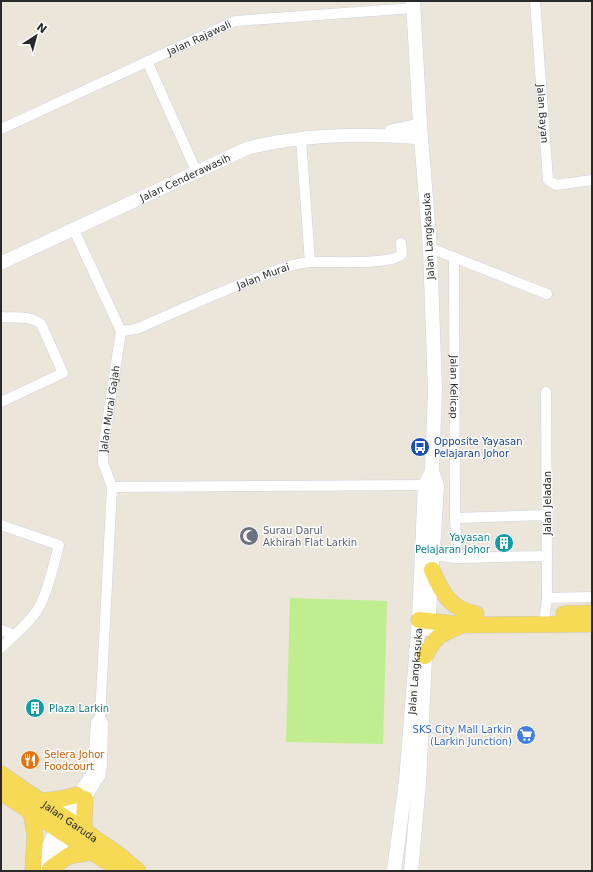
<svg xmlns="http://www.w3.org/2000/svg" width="593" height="872" viewBox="0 0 593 872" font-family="'DejaVu Sans',sans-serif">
<rect width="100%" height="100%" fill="#ece5da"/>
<path fill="#c0ed8f" d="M 290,598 L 387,601 L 383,744 L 286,742 Z"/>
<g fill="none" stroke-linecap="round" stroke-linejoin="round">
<defs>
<g id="minor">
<path id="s1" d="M 535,1 L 548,180 L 556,185 L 592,180"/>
<path d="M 147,61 L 197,173"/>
<path id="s2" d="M 1,129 L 235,21 L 414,8"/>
<path d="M 301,139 L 310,262"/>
<path d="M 430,248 L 547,294"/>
<path id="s3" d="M 454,257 L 455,518 L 457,558"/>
<path d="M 1,317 C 15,318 30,315 41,324 L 63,373 L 1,402"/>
<path id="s4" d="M 121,331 L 137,329 C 177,311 216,293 257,278 C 274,271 291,264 310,262 C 327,261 392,266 402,254 L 401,243"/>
<path d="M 112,487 L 431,485"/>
<path d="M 455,518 L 547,515"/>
<path d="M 1,525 L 59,545 C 53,566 49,589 39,607 C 30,623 14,635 1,648"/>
<path d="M 433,555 L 457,558 L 547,556"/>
<path d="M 547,598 L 592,597"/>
<path d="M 545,614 L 547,598 L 546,392"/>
<path d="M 1,630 L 14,635"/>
<path d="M 63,816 L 91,774 L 93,765 L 96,722 L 100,718"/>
<path id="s5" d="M 71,822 L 100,776 L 102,765 L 103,723 L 100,718 L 112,487 L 103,463 L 103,449 L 121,331 L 73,228"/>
</g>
<g id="tertiary">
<path d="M 391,131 L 420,125"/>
<path id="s6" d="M 1,263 L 248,148 C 303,134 366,133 421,138"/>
<path d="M 50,870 L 70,826"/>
<path d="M 36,871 L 61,820"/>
</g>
<g id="secondary">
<path d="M 428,629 L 437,486 L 432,471"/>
<path id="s7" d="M 394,871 L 406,781 L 419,620 L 425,485 L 432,471 L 435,390 L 430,248 L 420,125 L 413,1"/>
<path d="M 411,871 L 419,783 L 425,656"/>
</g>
<g id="primary">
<path d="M 432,570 C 442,593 450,609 476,614"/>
<path d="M 564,614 L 592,613"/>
<path d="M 419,620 L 464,625 L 592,624"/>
<path d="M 425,656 C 435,636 440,634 460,626"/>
<path id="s8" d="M 1,774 L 118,854 L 138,871"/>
<path d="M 1,792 L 104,860 L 126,871"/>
<path d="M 85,799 L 84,824 L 86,833"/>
<path d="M 41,801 L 60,799 L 77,795"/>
<path d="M 31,811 L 35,835 L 33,871"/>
<path d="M 50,869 L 68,856 L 92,852"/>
</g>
</defs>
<use href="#minor" stroke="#cfd2e3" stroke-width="11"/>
<use href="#tertiary" stroke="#cfd2e3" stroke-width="14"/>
<use href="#secondary" stroke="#cfd2e3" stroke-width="15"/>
<use href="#primary" stroke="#c7c7c7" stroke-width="17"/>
<use href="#minor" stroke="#fff" stroke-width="10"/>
<use href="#tertiary" stroke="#fff" stroke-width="13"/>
<use href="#secondary" stroke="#fff" stroke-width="14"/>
<use href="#primary" stroke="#f6d955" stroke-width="16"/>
</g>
<defs>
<symbol id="bus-disc" viewBox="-11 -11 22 22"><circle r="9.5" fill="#1a4fb4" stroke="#fff"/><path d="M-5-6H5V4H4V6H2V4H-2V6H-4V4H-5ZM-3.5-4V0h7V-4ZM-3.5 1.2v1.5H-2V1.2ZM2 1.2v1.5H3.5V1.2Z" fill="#fff"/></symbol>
<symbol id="mosque-disc" viewBox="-11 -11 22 22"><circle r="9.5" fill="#6b7280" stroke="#fff"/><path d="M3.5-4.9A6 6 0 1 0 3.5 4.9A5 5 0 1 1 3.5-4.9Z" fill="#fff"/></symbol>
<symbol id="building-disc" viewBox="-11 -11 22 22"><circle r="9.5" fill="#0f9aa8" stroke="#fff"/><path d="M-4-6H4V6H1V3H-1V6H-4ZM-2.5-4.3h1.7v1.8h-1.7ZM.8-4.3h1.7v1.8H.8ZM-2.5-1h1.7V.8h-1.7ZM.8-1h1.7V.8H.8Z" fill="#fff"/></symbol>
<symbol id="supermarket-disc" viewBox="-11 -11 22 22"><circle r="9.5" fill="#3f7fe0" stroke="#fff"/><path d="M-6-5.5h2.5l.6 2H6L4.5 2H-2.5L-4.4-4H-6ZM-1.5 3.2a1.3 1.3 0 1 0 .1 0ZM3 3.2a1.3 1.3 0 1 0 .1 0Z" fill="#fff"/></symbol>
<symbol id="restaurant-disc" viewBox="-11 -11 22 22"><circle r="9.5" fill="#e8710a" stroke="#fff"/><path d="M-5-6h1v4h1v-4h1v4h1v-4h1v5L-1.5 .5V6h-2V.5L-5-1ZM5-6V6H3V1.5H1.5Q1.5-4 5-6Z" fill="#fff"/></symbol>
</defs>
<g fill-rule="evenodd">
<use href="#bus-disc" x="409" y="436" width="22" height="22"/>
<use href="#mosque-disc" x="238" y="525" width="22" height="22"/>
<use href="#building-disc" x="493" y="532" width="22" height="22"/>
<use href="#building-disc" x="24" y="697" width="22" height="22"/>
<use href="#supermarket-disc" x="515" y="724" width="22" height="22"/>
<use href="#restaurant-disc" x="19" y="749" width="22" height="22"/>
</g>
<g text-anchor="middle" stroke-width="3" stroke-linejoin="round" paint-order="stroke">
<g font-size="10" fill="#292929" stroke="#fff">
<text dy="4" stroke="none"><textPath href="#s2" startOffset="218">Jalan Rajawali</textPath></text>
<text dy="4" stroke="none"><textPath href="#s1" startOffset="113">Jalan Bayan</textPath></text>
<text dy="4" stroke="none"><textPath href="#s6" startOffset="203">Jalan Cenderawasih</textPath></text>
<text transform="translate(428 236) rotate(-93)" y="4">Jalan Langkasuka</text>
<text dy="4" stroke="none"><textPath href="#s4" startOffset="153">Jalan Murai</textPath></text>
<text dy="4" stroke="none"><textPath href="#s3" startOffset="130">Jalan Kelicap</textPath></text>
<text dy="4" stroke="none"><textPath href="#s5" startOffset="425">Jalan Murai Gajah</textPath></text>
<text transform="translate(547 503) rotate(-90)" y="4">Jalan Jeladan</text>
<text dy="4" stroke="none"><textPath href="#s7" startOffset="201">Jalan Langkasuka</textPath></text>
<text dy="4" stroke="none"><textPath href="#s8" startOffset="84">Jalan Garuda</textPath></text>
</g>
<g font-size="10" fill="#164399" stroke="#fff" text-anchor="start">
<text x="434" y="445">Opposite Yayasan<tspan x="434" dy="12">Pelajaran Johor</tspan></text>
</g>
<g font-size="10" fill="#5b616d" stroke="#fff" text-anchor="start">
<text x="263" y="534">Surau Darul<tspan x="263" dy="12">Akhirah Flat Larkin</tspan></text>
</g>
<g font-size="10" fill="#0d838f" stroke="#fff" text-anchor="end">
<text x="490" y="541">Yayasan<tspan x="490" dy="12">Pelajaran Johor</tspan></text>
<text x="49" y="712" text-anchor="start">Plaza Larkin</text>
</g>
<g font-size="10" fill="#366cbe" stroke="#fff" text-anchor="end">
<text x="512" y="733">SKS City Mall Larkin<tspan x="512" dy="12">(Larkin Junction)</tspan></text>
</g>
<g font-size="10" fill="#c56008" stroke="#fff" text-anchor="start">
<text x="44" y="758">Selera Johor<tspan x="44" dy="12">Foodcourt</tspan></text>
</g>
</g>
<rect width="593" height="872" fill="none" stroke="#292929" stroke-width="4"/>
<g transform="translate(36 36) rotate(36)" stroke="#ffffff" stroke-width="3" paint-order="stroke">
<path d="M0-3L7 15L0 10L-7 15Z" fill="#292929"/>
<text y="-6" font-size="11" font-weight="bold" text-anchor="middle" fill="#292929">N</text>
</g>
</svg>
